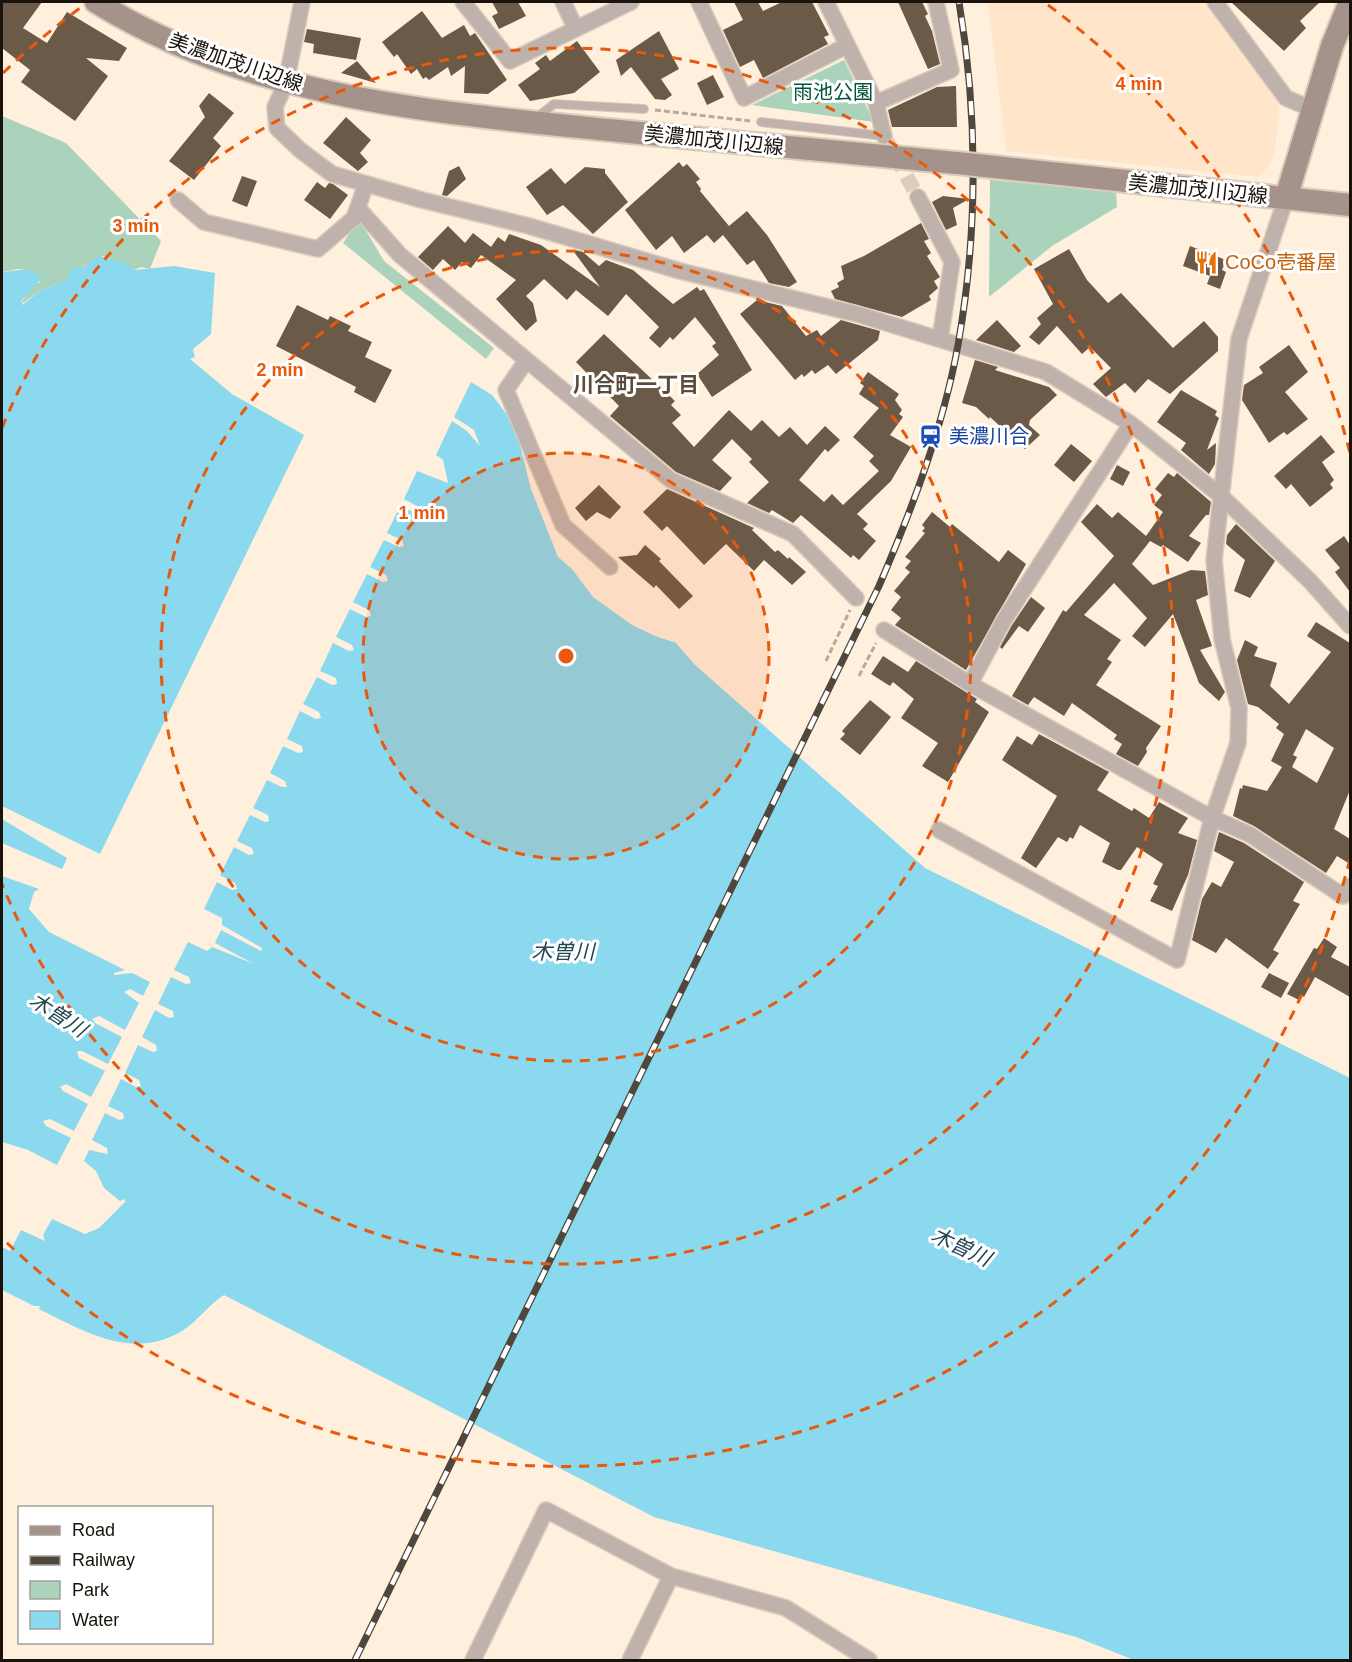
<svg xmlns="http://www.w3.org/2000/svg" width="1352" height="1662" viewBox="0 0 1352 1662" font-family="Arial,'Noto Sans JP',sans-serif">
<rect width="100%" height="100%" fill="#ffefdd"/>
<path fill="#ffe5c9" d="M 988,2 L 1206,2 L 1280,102 L 1274,155 L 1270,164 L 1259,177 L 1006,151 Z"/>
<path fill="#abd2ba" d="M 844,60 L 874,122 L 752,105 Z
M 2,116 L 66,143 L 161,241 L 150,269 L 141,267 L 134,270 C 125,262 114,261 103,256 L 72,273 L 68,279 L 40,291 L 20,305 L 30,288 L 40,282 L 31,271 L 18,269 L 2,272 Z
M 990,180 L 1116,191 L 1117,207 L 1052,246 L 989,297 Z
M 359,219 L 384,261 L 494,348 L 486,359 L 343,243 Z"/>
<path fill="#8ad9ef" d="M 99,256 L 126,263 L 134,270 L 174,266 L 215,273 L 211,334 L 193,349 L 195,357 L 190,359 L 232,394 L 304,435 L 100,854 L 2,806 L 2,272 C 16,271 30,266 42,278 L 21,301 L 22,305 L 40,291 L 68,279 L 72,268 L 84,267 Z
M 471,382 L 492,395 L 515,425 L 531,489 L 558,557 L 572,569 L 593,597 L 632,625 L 655,636 L 676,643 L 694,664 L 925,868 L 1350,1078 L 1350,1660 L 1134,1660 L 1076,1637 L 654,1517 L 224,1295 C 209,1304 198,1321 182,1331 C 132,1361 84,1331 39,1309 L 40,1306 L 34,1306 L 2,1290 L 2,1247 L 10,1251 L 21,1230 L 45,1241 L 43,1235 L 52,1219 L 85,1234 L 99,1228 L 125,1202 L 125,1199 L 120,1201 L 104,1188 L 96,1171 L 84,1161 L 89,1150 L 108,1154 L 107,1148 L 92,1140 L 105,1113 L 119,1120 L 124,1119 L 123,1113 L 108,1106 L 121,1079 L 136,1087 L 141,1086 L 139,1080 L 125,1073 L 138,1045 L 153,1052 L 157,1051 L 156,1045 L 142,1037 L 155,1010 L 169,1018 L 174,1017 L 173,1011 L 158,1004 L 171,977 L 186,984 L 191,983 L 189,977 L 174,970 L 188,942 L 207,951 L 212,947 L 254,964 L 215,943 L 221,930 L 261,951 L 262,948 L 222,925 L 222,918 L 204,909 L 217,882 L 232,890 L 237,889 L 235,883 L 220,875 L 234,847 L 249,855 L 254,854 L 252,848 L 237,841 L 250,815 L 265,822 L 269,821 L 268,815 L 253,808 L 267,780 L 282,787 L 287,787 L 285,781 L 270,773 L 283,746 L 298,753 L 303,752 L 302,746 L 287,739 L 300,711 L 316,719 L 321,718 L 319,712 L 303,704 L 317,677 L 332,685 L 337,684 L 336,678 L 320,671 L 333,643 L 349,651 L 354,650 L 352,645 L 336,637 L 350,609 L 366,617 L 371,616 L 369,610 L 353,602 L 367,574 L 383,582 L 388,581 L 386,575 L 370,567 L 384,540 L 399,547 L 404,546 L 402,540 L 387,533 L 400,506 L 416,513 L 421,512 L 419,507 L 404,499 L 417,471 L 448,483 L 443,460 L 436,455 L 452,421 L 467,431 L 480,446 L 474,430 L 454,417 Z
M 2,819 L 67,858 L 62,869 L 2,843 Z
M 2,876 L 39,889 L 34,892 L 29,909 L 49,932 L 125,970 L 114,973 L 114,975 L 132,973 L 150,982 L 143,996 L 130,989 L 124,992 L 139,1003 L 125,1030 L 99,1016 L 92,1019 L 95,1023 L 122,1037 L 108,1064 L 82,1051 L 77,1051 L 79,1058 L 105,1071 L 91,1097 L 66,1084 L 60,1087 L 63,1091 L 88,1104 L 74,1131 L 50,1119 L 43,1121 L 46,1126 L 71,1138 L 57,1165 L 28,1150 L 2,1142 Z"/>
<path fill="#6b5a47" fill-rule="evenodd" d="M 2,2 L 42,2 L 23,28 L 47,43 L 67,12 L 127,48 L 119,61 L 86,58 L 108,76 L 75,121 L 21,82 L 30,70 L 2,48 Z
M 492,2 L 518,2 L 526,16 L 499,29 L 492,16 L 498,13 Z
M 734,2 L 758,2 L 763,11 L 782,2 L 812,2 L 829,35 L 824,37 L 828,44 L 763,78 L 754,60 L 740,67 L 723,30 L 743,20 Z
M 898,2 L 922,2 L 928,14 L 925,16 L 932,31 L 940,64 L 928,69 Z
M 1231,2 L 1320,2 L 1300,21 L 1306,28 L 1284,51 Z
M 422,11 L 442,38 L 464,25 L 470,36 L 475,33 L 507,80 L 488,94 L 464,93 L 465,66 L 451,76 L 448,67 L 429,80 L 426,77 L 423,79 L 417,69 L 411,74 L 397,54 L 394,57 L 382,42 Z
M 307,29 L 361,38 L 356,60 L 313,53 L 314,44 L 304,42 Z
M 659,31 L 679,69 L 661,79 L 672,95 L 665,100 L 655,99 L 631,67 L 621,76 L 616,60 Z
M 577,41 L 600,72 L 574,93 L 530,101 L 518,85 L 540,69 L 535,63 L 546,55 L 550,61 Z
M 357,61 L 376,83 L 341,73 Z
M 713,75 L 724,97 L 707,105 L 697,83 Z
M 956,86 L 957,127 L 892,127 L 888,110 L 937,87 Z
M 209,93 L 234,113 L 213,138 L 221,146 L 194,180 L 169,161 L 205,117 L 199,106 Z
M 346,117 L 371,140 L 360,153 L 368,162 L 358,171 L 323,143 Z
M 679,162 L 683,167 L 687,164 L 700,179 L 696,182 L 701,189 L 700,191 L 729,226 L 747,211 L 767,235 L 797,282 L 789,287 L 769,283 L 754,260 L 747,265 L 723,235 L 714,243 L 707,235 L 684,253 L 672,236 L 656,250 L 625,210 Z
M 459,166 L 466,179 L 447,196 L 442,195 L 449,171 Z
M 585,167 L 605,169 L 605,173 L 628,202 L 593,234 L 563,205 L 547,215 L 526,187 L 551,168 L 565,184 Z
M 242,176 L 257,181 L 247,207 L 232,201 Z
M 317,182 L 325,188 L 329,183 L 333,184 L 348,195 L 330,219 L 304,200 Z
M 943,196 L 969,199 L 953,208 L 957,225 L 946,230 L 932,202 Z
M 921,223 L 929,239 L 924,241 L 931,253 L 927,256 L 940,277 L 934,281 L 938,288 L 929,296 L 931,300 L 902,317 L 835,299 L 831,291 L 839,287 L 837,283 L 844,279 L 841,266 L 864,256 Z
M 448,226 L 465,243 L 473,233 L 491,247 L 498,237 L 505,242 L 509,234 L 541,245 L 600,287 L 574,252 L 575,250 L 583,252 L 599,266 L 606,260 L 633,270 L 673,304 L 697,287 L 700,291 L 704,289 L 752,370 L 712,397 L 697,374 L 719,355 L 712,346 L 716,343 L 695,317 L 673,340 L 670,337 L 660,348 L 649,338 L 659,327 L 626,294 L 608,316 L 576,290 L 567,300 L 544,279 L 526,296 L 533,303 L 537,321 L 526,331 L 496,299 L 516,280 L 481,255 L 471,268 L 462,262 L 455,270 L 443,259 L 433,270 L 418,257 Z
M 1190,246 L 1226,260 L 1222,270 L 1226,272 L 1220,289 L 1207,284 L 1210,276 L 1183,266 Z
M 1069,249 L 1087,280 L 1108,303 L 1121,293 L 1173,348 L 1204,321 L 1218,337 L 1218,351 L 1170,394 L 1148,379 L 1135,393 L 1125,383 L 1106,397 L 1093,384 L 1111,368 L 1090,347 L 1082,354 L 1057,326 L 1039,345 L 1029,337 L 1041,324 L 1037,318 L 1053,304 L 1034,269 Z
M 757,300 L 782,306 L 806,336 L 817,330 L 821,336 L 841,320 L 880,331 L 878,340 L 836,374 L 828,365 L 815,374 L 812,370 L 804,377 L 802,374 L 795,380 L 740,314 Z
M 297,305 L 328,320 L 330,316 L 351,326 L 348,331 L 372,342 L 365,357 L 392,370 L 375,403 L 354,392 L 356,387 L 276,346 Z
M 997,320 L 1021,346 L 1014,352 L 976,340 Z
M 604,334 L 675,401 L 671,405 L 681,415 L 672,423 L 694,447 L 729,410 L 751,431 L 762,420 L 779,437 L 790,427 L 807,445 L 825,426 L 840,440 L 828,452 L 825,449 L 799,480 L 824,502 L 832,494 L 843,505 L 879,471 L 869,461 L 874,456 L 853,437 L 879,408 L 859,394 L 864,386 L 860,383 L 868,372 L 899,394 L 895,400 L 902,410 L 899,414 L 903,417 L 890,435 L 911,447 L 891,481 L 857,514 L 868,524 L 863,529 L 876,541 L 874,543 L 859,560 L 853,555 L 851,558 L 801,515 L 793,523 L 772,510 L 769,513 L 747,503 L 769,482 L 749,462 L 752,459 L 732,439 L 712,460 L 732,478 L 720,491 L 676,472 L 610,416 L 619,406 L 576,362 Z
M 1289,345 L 1308,372 L 1285,392 L 1308,419 L 1287,435 L 1284,432 L 1269,443 L 1242,400 L 1244,385 L 1263,373 L 1259,367 Z
M 975,360 L 998,367 L 995,370 L 1049,387 L 1057,395 L 1030,420 L 1029,425 L 1040,435 L 1025,449 L 990,417 L 989,419 L 976,407 L 962,403 Z
M 1181,390 L 1217,411 L 1215,415 L 1219,418 L 1207,450 L 1216,443 L 1215,464 L 1209,474 L 1181,450 L 1186,443 L 1157,422 Z
M 1321,435 L 1335,452 L 1322,462 L 1334,480 L 1330,484 L 1333,488 L 1310,507 L 1291,484 L 1286,489 L 1274,476 Z
M 1071,444 L 1092,461 L 1074,482 L 1054,465 Z
M 1117,465 L 1130,472 L 1123,486 L 1110,479 Z
M 1168,473 L 1174,477 L 1177,473 L 1211,502 L 1209,515 L 1206,515 L 1189,536 L 1201,543 L 1188,562 L 1163,545 L 1161,547 L 1150,541 L 1132,564 L 1153,585 L 1191,570 L 1205,571 L 1208,595 L 1196,600 L 1212,646 L 1200,650 L 1225,692 L 1219,701 L 1199,683 L 1173,614 L 1145,647 L 1132,636 L 1147,618 L 1114,583 L 1084,615 L 1121,640 L 1107,659 L 1112,662 L 1096,685 L 1161,726 L 1146,748 L 1147,752 L 1138,766 L 1116,754 L 1122,744 L 1114,739 L 1117,735 L 1072,703 L 1064,716 L 1034,697 L 1028,705 L 1012,696 L 1063,610 L 1066,612 L 1114,556 L 1081,522 L 1097,504 L 1112,518 L 1118,512 L 1146,536 L 1163,512 L 1154,505 L 1162,495 L 1155,489 Z
M 599,485 L 621,507 L 610,519 L 597,512 L 586,521 L 575,508 Z
M 667,489 L 754,528 L 752,530 L 775,552 L 778,550 L 788,559 L 789,557 L 806,572 L 792,585 L 764,560 L 754,571 L 726,544 L 704,565 L 667,526 L 662,531 L 643,512 Z
M 932,512 L 950,527 L 952,524 L 999,562 L 1008,550 L 1026,564 L 966,670 L 895,625 L 901,618 L 891,610 L 901,597 L 894,591 L 910,572 L 905,568 L 911,561 L 905,557 L 925,533 L 922,531 L 925,528 L 922,525 Z
M 1236,524 L 1275,561 L 1250,598 L 1234,591 L 1245,560 L 1226,544 L 1227,535 Z
M 1344,536 L 1350,545 L 1350,592 L 1335,572 L 1340,568 L 1325,550 Z
M 645,545 L 661,559 L 659,561 L 693,596 L 679,609 L 656,585 L 654,588 L 618,557 L 637,555 Z
M 1031,597 L 1045,608 L 1028,632 L 1019,626 L 1002,649 L 1000,647 L 1012,625 Z
M 1316,622 L 1350,643 L 1350,790 L 1334,829 L 1350,839 L 1350,864 L 1337,856 L 1326,873 L 1254,826 L 1233,816 L 1240,788 L 1242,789 L 1243,785 L 1267,791 L 1282,767 L 1271,761 L 1284,734 L 1276,728 L 1279,724 L 1258,707 L 1248,704 L 1237,660 L 1245,640 L 1258,647 L 1254,656 L 1277,663 L 1270,686 L 1289,704 L 1331,652 L 1307,636 ZM 1306,729 L 1334,748 L 1317,783 L 1292,767 L 1297,757 L 1293,755 Z
M 883,656 L 908,672 L 916,661 L 977,699 L 975,702 L 989,712 L 948,782 L 922,766 L 938,743 L 901,718 L 914,699 L 893,682 L 890,686 L 871,674 Z
M 870,700 L 891,717 L 860,755 L 840,739 L 845,734 L 842,731 Z
M 1039,734 L 1109,772 L 1097,790 L 1132,811 L 1134,808 L 1149,818 L 1159,802 L 1188,818 L 1178,833 L 1197,840 L 1188,875 L 1172,911 L 1150,901 L 1158,886 L 1153,884 L 1163,864 L 1137,847 L 1121,870 L 1118,870 L 1102,862 L 1110,843 L 1080,825 L 1073,839 L 1070,837 L 1067,842 L 1058,837 L 1036,868 L 1021,858 L 1057,796 L 1002,760 L 1017,736 L 1032,745 Z
M 1219,832 L 1244,843 L 1304,882 L 1293,901 L 1300,904 L 1273,950 L 1279,953 L 1268,969 L 1226,938 L 1216,953 L 1192,940 L 1202,899 L 1212,882 L 1221,887 L 1234,862 L 1214,851 Z
M 1324,938 L 1337,947 L 1331,957 L 1350,967 L 1350,997 L 1315,977 L 1304,997 L 1301,995 L 1299,1000 L 1287,994 L 1314,948 L 1317,949 Z
M 1269,973 L 1289,983 L 1281,998 L 1261,987 Z"/>
<g fill="none" stroke-linecap="round" stroke-linejoin="round">
<path stroke="#dccebe" stroke-width="15" stroke-dasharray="15 8" stroke-linecap="butt" d="M 884,136 L 918,197"/>
<defs>
<path id="lane" d="M 536,118 L 554,104 L 644,109
M 761,122 L 884,136"/>
<path id="street" d="M 302,2 L 286,83 L 275,107 L 277,128 L 300,150 L 332,174 L 422,200 L 529,226 L 680,271 L 857,314 L 1046,372 L 1131,424 L 1221,496 L 1310,581 L 1350,626
M 463,2 L 510,61 L 631,2
M 563,2 L 575,27
M 699,2 L 744,98 L 846,46
M 826,2 L 876,103 L 884,136
M 1215,2 L 1286,98 L 1312,109
M 876,103 L 951,70 L 936,2
M 918,197 L 952,262 L 940,339
M 178,200 L 204,222 L 318,249 L 354,218 L 366,184
M 358,208 L 400,255 L 671,480 L 793,534 L 856,598
M 526,361 L 506,390 L 563,525 L 610,567
M 884,630 L 970,684 L 1212,818 L 1249,834 L 1343,896 L 1350,886
M 970,684 L 1004,620 L 1131,424
M 939,830 L 1177,960 L 1212,818 L 1238,743 L 1239,708 L 1222,639 L 1214,560 L 1239,339 L 1286,198
M 473,1660 L 546,1510 L 671,1576 L 786,1608 L 869,1660
M 630,1660 L 671,1576"/>
<path id="secondary" d="M 96,2 C 252,99 440,113 619,131 C 735,142 851,153 967,164
M 985,166 L 1350,205
M 1286,198 L 1332,46 L 1350,2"/>
</defs>
<use href="#lane" stroke="#daccbb" stroke-width="10"/>
<use href="#street" stroke="#daccbb" stroke-width="18"/>
<use href="#secondary" stroke="#daccbb" stroke-width="26"/>
<path stroke="#b7aa9b" stroke-width="3" stroke-dasharray="6 3" stroke-linecap="butt" d="M 655,110 L 750,121
M 826,661 L 850,610
M 859,676 L 876,643"/>
<use href="#lane" stroke="#bfb2ad" stroke-width="8"/>
<use href="#street" stroke="#bfb2ad" stroke-width="15"/>
<use href="#secondary" stroke="#a5928b" stroke-width="22"/>
<defs>
<path id="rail" d="M 355,1660 L 879,586 C 912,509 943,428 958,345 C 978,233 978,114 959,2"/>
</defs>
<use href="#rail" stroke="#4f463c" stroke-width="7"/>
<use href="#rail" stroke="#fff" stroke-width="4.5" stroke-dasharray="14" stroke-linecap="butt"/>
<defs>
<path id="secondary-bridge" d="M 967,164 L 985,166"/>
</defs>
<use href="#secondary-bridge" stroke="#daccbb" stroke-width="26" stroke-linecap="butt"/>
<use href="#secondary-bridge" stroke="#a5928b" stroke-width="22"/>
</g>
<circle cx="566" cy="656" r="203" fill="#e8590c" fill-opacity=".12"/>
<g fill="none" stroke="#e8590c" stroke-width="3" stroke-dasharray="10 8">
<circle cx="566" cy="656" r="203"/>
<circle cx="566" cy="656" r="405"/>
<path d="M2 428A608 608 0 1 1 2 884"/>
<path d="M1350 859A810 810 0 0 1 3 1239M3 73A810 810 0 0 1 84 5M1048 5A810 810 0 0 1 1350 453"/>
</g>
<defs>
<symbol id="restaurant-bare" viewBox="-9 -9 18 18"><path d="M-5-6h1v4h1v-4h1v4h1v-4h1v5L-1.5 .5V6h-2V.5L-5-1ZM5-6V6H3V1.5H1.5Q1.5-4 5-6Z" fill="#e8710a" stroke="#fff" stroke-width="2.5" paint-order="stroke"/></symbol>
<symbol id="station-bare" viewBox="-9 -9 18 18"><path d="M-3-6H3Q5-6 5-4V2Q5 4 3 4L4.5 6H3L1.5 4h-3L-3 6H-4.5L-3 4Q-5 4-5 2V-4Q-5-6-3-6ZM-3.5-4v3h7v-3ZM-3.5 1v1.5H-2V1ZM2 1v1.5H3.5V1Z" fill="#1a4fb4" stroke="#fff" stroke-width="2.5" paint-order="stroke"/></symbol>
</defs>
<g fill-rule="evenodd">
<use href="#restaurant-bare" x="1190" y="246" width="33" height="33"/>
<use href="#station-bare" x="914" y="420" width="33" height="33"/>
</g>
<g text-anchor="middle" stroke-width="6" stroke-linejoin="round" paint-order="stroke">
<g font-size="20" fill="#19130b" stroke="#fff">
<text transform="translate(236 62) rotate(19)" y="7">美濃加茂川辺線</text>
<text transform="translate(714 140) rotate(6)" y="7">美濃加茂川辺線</text>
<text transform="translate(1198 189) rotate(6)" y="7">美濃加茂川辺線</text>
</g>
<g font-size="20" fill="#025534" stroke="#fff">
<text x="833" y="99">雨池公園</text>
</g>
<g font-size="20" fill="#c56008" stroke="#fff" text-anchor="start">
<text x="1225" y="269">CoCo壱番屋</text>
</g>
<g font-size="20" fill="#164399" stroke="#fff" text-anchor="start">
<text x="949" y="443">美濃川合</text>
</g>
<g font-size="21" font-weight="bold" fill="#5c4c39" stroke="#fff">
<text x="636" y="392">川合町一丁目</text>
</g>
<g font-size="21" font-style="italic" fill="#224750" stroke="#fff">
<text x="563" y="959">木曽川</text>
<text transform="translate(58 1015) rotate(33)" y="7">木曽川</text>
<text transform="translate(961 1247) rotate(25)" y="7">木曽川</text>
</g>
</g>
<circle cx="566" cy="656" r="9" fill="#e8590c" stroke="#fff" stroke-width="3"/>
<g font-size="18" text-anchor="middle" font-weight="bold" fill="#e8590c" stroke="#fff" stroke-width="6" stroke-linejoin="round" paint-order="stroke">
<text x="1139" y="90">4 min</text>
<text x="136" y="232">3 min</text>
<text x="280" y="376">2 min</text>
<text x="422" y="519">1 min</text>
</g>
<rect width="1352" height="1662" fill="none" stroke="#19130b" stroke-width="6"/>
<rect x="18" y="1506" width="195" height="138" fill="#ffffff" stroke="#a3a19d" stroke-width="1.5"/>
<rect x="30" y="1526" width="30" height="9" fill="#a5928b" stroke="#a3a19d" stroke-width="1.5"/>
<text x="72" y="1536" font-size="18" fill="#19130b">Road</text>
<rect x="30" y="1556" width="30" height="9" fill="#4f463c" stroke="#a3a19d" stroke-width="1.5"/>
<text x="72" y="1566" font-size="18" fill="#19130b">Railway</text>
<rect x="30" y="1581" width="30" height="18" fill="#abd2ba" stroke="#a3a19d" stroke-width="1.5"/>
<text x="72" y="1596" font-size="18" fill="#19130b">Park</text>
<rect x="30" y="1611" width="30" height="18" fill="#8ad9ef" stroke="#a3a19d" stroke-width="1.5"/>
<text x="72" y="1626" font-size="18" fill="#19130b">Water</text>
</svg>
